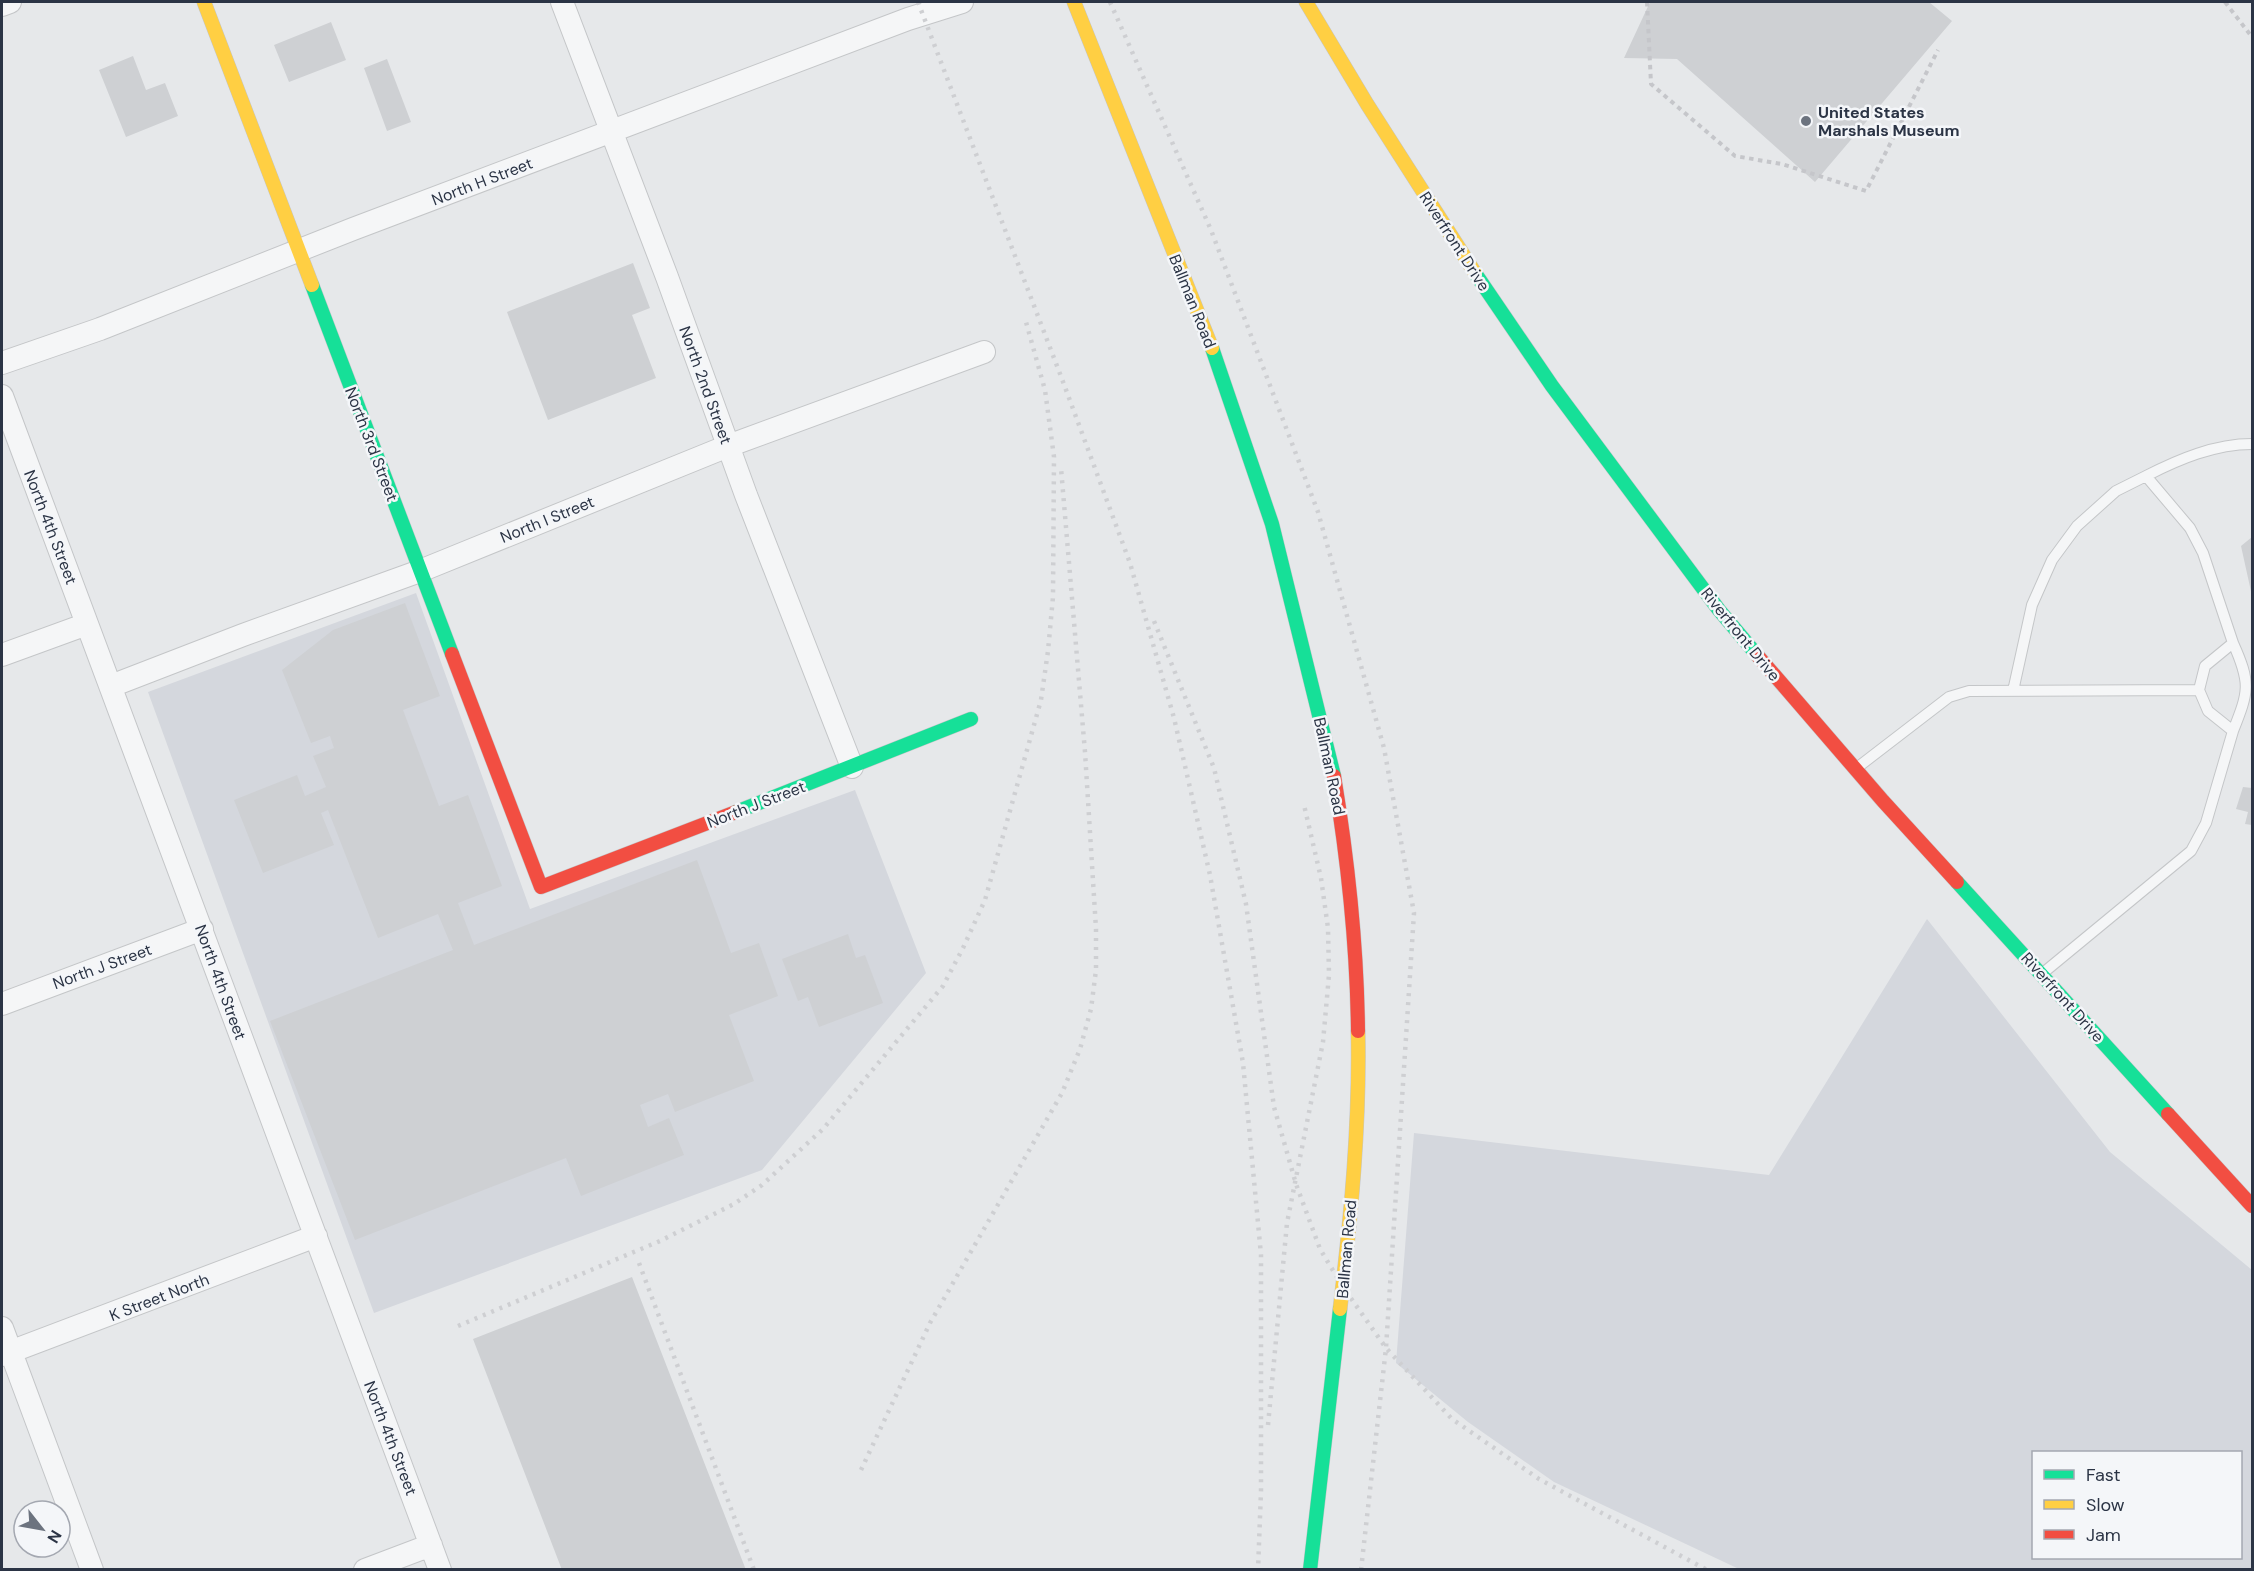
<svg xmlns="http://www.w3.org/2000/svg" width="2254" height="1571" viewBox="0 0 2254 1571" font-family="'DM Sans',sans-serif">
<rect width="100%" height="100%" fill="#e6e8ea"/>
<path fill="#d4d7dd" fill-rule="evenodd" d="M 416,593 L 530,909 L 855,790 L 926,973 L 762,1170 L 374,1313 L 148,692 Z
M 1927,919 L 2110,1152 L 2252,1270 L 2252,1569 L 1739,1569 L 1554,1482 L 1468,1422 L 1396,1363 L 1414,1133 L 1769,1175 ZM 2034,1452 L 2240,1452 L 2240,1558 L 2034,1558 Z"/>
<path fill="#ced0d3" d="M 1650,2 L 1929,2 L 1952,21 L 1815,182 L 1677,59 L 1624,58 Z
M 331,22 L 346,60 L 289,82 L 274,45 Z
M 133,56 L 146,90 L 165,83 L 178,116 L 126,137 L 99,70 Z
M 387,59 L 411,122 L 387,131 L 364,68 Z
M 633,263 L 650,308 L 632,315 L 656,378 L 548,420 L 507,312 Z
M 2252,537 L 2252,596 L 2241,546 Z
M 405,603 L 440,696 L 403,710 L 439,806 L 468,795 L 502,886 L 458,903 L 474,945 L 697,860 L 731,953 L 759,943 L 778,996 L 729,1015 L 754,1081 L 675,1112 L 668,1094 L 640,1105 L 648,1127 L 669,1118 L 684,1155 L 581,1196 L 566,1158 L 355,1240 L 270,1021 L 453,950 L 438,914 L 378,938 L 328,810 L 321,813 L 334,845 L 263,873 L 234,800 L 297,775 L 305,796 L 326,787 L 313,756 L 334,748 L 330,736 L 311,743 L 282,670 L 333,630 Z
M 2243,787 L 2252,788 L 2252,825 L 2245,824 L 2248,812 L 2236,809 Z
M 848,934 L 856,958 L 865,955 L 883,1003 L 819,1027 L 808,997 L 798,1001 L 782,959 Z
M 632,1277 L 746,1570 L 562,1570 L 473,1339 Z"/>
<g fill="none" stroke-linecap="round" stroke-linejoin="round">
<defs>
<path id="lane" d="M 2146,476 C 2179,459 2215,444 2252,444
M 2233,643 C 2251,683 2249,691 2233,731
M 2013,691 L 2032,605 L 2052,560 L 2077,526 L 2116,491 L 2146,476 L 2190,528 L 2203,553 L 2233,643 L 2205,666 L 2199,690
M 1858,767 L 1949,697 L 1969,691 L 2199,690 L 2208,711 L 2233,731 L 2206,823 L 2191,851 L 2043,973"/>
<path id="street" d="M 562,2 L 667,277 L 746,495 L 852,767
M 2,5 L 10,2
M 2,363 L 100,329 L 353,229 L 908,19 L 962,2
M 2,396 L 440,1570
M 2,655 L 87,624
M 111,686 L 243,635 L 420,571 L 728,446 L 984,352
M 2,1004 L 202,929
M 2,1328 L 92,1570
M 2,1355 L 316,1236
M 365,1570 L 431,1545"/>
<path id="fast" d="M 1475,273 L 1552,386 L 1719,610 L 1757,655
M 312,285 L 452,654
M 1212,348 L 1272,524 L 1334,776
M 736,812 L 971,719
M 1957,882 L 2168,1114
M 1310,1570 L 1340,1309"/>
<path id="slow" d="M 204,2 L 312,285
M 1074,2 L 1212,348
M 1306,2 L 1367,104 L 1475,273
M 1340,1309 C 1351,1217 1360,1123 1358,1031"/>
<path id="jam" d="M 452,654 L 541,887 L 736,812
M 1757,655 L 1883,801 L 1957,882
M 1334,776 C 1348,861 1357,945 1358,1031
M 2168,1114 L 2252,1206"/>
</defs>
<use href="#lane" stroke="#c4c6c8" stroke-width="12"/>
<use href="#street" stroke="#c4c6c8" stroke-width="24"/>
<use href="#fast" stroke="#c4c6c8" stroke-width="15"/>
<use href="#slow" stroke="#c4c6c8" stroke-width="15"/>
<use href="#jam" stroke="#c4c6c8" stroke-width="15"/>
<path stroke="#c5c6ca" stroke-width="4" stroke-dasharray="4.5 4.5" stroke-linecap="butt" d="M 1647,2 L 1651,84 L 1735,156 L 1782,164 L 1866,191 L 1938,50
M 2225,2 L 2252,37"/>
<use href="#lane" stroke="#f5f6f7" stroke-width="10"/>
<use href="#street" stroke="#f5f6f7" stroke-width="22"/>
<use href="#fast" stroke="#16e098" stroke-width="14"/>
<use href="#slow" stroke="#ffcf43" stroke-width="14"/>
<use href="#jam" stroke="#f24e42" stroke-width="14"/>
<path stroke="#cecfd2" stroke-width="4.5" stroke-dasharray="3 6" stroke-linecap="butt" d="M 918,2 L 1062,379 L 1130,563 L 1174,718 L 1210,875 L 1243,1063 L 1261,1255 L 1261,1491 L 1258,1570
M 1110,2 L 1211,230 L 1318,512 L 1384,748 L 1414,913 L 1386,1348 L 1361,1570
M 1154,621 L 1214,768 L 1246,904 L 1274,1107 L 1296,1184 L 1320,1249 L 1343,1287 L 1386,1348 L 1452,1419 L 1539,1479 L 1707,1570
M 639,1263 L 754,1570
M 458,1326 L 660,1241 L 734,1204 L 762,1185 L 823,1129 L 943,986 L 963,948 L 985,900 L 1041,700 L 1048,651 L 1053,597 L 1054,457 L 1045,390 L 1026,322
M 1268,1425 L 1287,1223 L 1323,1042 L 1329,975 L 1328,928 L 1321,878 L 1304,805
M 861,1470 L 930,1323 L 1062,1093 L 1080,1049 L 1091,1009 L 1096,970 L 1096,929 L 1085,752 L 1061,468"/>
</g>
<circle fill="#6c737f" stroke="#f4f6f9" stroke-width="2" cx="1806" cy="121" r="6"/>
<g text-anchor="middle" stroke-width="5" stroke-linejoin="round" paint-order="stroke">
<g font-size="16" font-weight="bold" fill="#2b3445" stroke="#f4f6f9" text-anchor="start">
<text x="1818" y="118">United States<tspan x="1818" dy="18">Marshals Museum</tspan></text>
</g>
<g font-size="16" fill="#2b3445" stroke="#f4f6f9">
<text transform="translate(482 181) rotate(-21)" y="6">North H Street</text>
<text transform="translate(1455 241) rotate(57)" y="6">Riverfront Drive</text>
<text transform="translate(1193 301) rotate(68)" y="6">Ballman Road</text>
<text transform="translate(706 385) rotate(70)" y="6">North 2nd Street</text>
<text transform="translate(372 444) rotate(69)" y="6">North 3rd Street</text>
<text transform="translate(547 519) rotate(-22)" y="6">North I Street</text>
<text transform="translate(51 527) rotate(69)" y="6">North 4th Street</text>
<text transform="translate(1741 634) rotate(51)" y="6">Riverfront Drive</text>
<text transform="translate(1330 766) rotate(78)" y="6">Ballman Road</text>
<text transform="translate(756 804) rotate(-21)" y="6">North J Street</text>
<text transform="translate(102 966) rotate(-20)" y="6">North J Street</text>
<text transform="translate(221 982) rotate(70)" y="6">North 4th Street</text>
<text transform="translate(2063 997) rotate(48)" y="6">Riverfront Drive</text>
<text transform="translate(1346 1249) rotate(-85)" y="6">Ballman Road</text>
<text transform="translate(159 1297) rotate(-21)" y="6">K Street North</text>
<text transform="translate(391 1438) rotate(69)" y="6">North 4th Street</text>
</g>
</g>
<rect width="2254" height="1571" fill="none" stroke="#2b3445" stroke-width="6"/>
<rect x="2032" y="1451" width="210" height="108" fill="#f4f6f9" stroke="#a4a8b1" stroke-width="1.5"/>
<rect x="2044" y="1470" width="30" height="9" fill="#16e098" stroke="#a4a8b1" stroke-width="1.5"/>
<text x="2086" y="1481" font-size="18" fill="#2b3445">Fast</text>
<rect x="2044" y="1500" width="30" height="9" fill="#ffcf43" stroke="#a4a8b1" stroke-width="1.5"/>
<text x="2086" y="1511" font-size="18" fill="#2b3445">Slow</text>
<rect x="2044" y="1530" width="30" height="9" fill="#f24e42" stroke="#a4a8b1" stroke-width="1.5"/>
<text x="2086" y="1541" font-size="18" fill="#2b3445">Jam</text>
<g transform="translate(42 1529) rotate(121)"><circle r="28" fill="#f4f6f9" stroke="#a4a8b1" stroke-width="1.5"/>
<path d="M0-4.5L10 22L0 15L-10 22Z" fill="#6c737f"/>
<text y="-9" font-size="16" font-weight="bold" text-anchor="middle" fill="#2b3445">N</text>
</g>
</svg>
